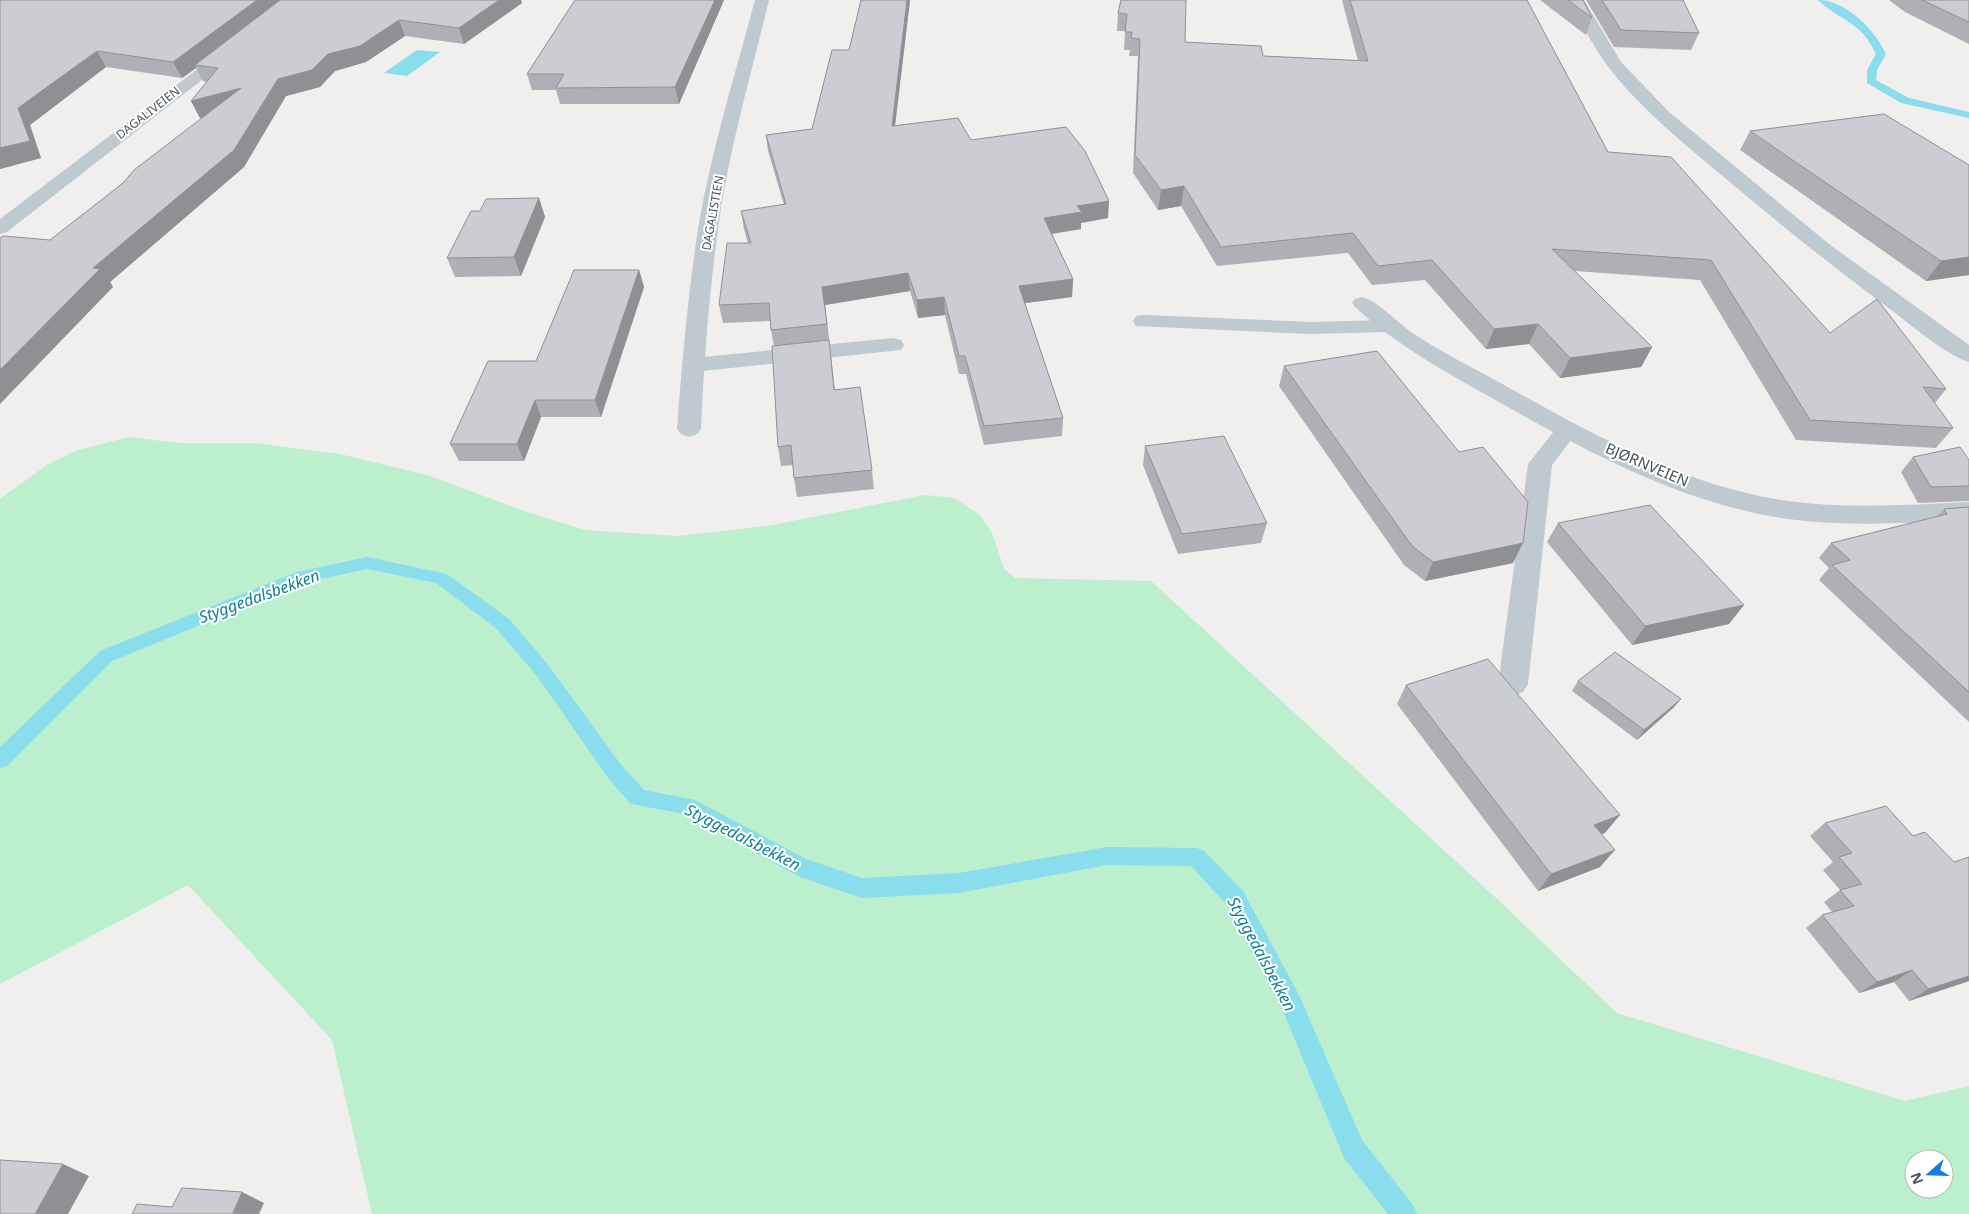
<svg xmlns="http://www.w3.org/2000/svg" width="1969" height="1214" viewBox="0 0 1969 1214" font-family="'Noto Sans',sans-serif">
<rect width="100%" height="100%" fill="#f1eeee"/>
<path fill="#bcefcd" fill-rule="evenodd" d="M 128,437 L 179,443 L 255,443 L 340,454 L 427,475 L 524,511 L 585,530 L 679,536 L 767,526 L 925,495 L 954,498 L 980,515 L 993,535 L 1004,569 L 1015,578 L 1151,581 L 1497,899 L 1617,1013 L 1905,1101 L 1969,1086 L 1969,1214 L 372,1214 L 332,1040 L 188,885 L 0,984 L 0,499 L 47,465 L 75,451 ZM 1914,1159 L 1944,1159 L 1944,1189 L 1914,1189 Z"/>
<path fill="#89ddec" d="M 417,50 L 440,52 L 407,76 L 384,73 Z"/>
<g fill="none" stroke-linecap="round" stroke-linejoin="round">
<path fill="#89ddec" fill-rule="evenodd" d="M 1818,0 C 1846,0 1875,30 1886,54 L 1877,70 L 1876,80 L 1909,98 L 1969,112 L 1969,118 L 1901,103 L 1867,83 L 1867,70 L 1876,54 C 1861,21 1840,21 1818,0 Z
M 367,557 L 447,574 L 509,619 L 549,666 L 622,766 L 644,790 L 695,800 L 806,859 L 862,878 L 959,873 L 1107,847 L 1196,848 L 1203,850 L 1243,891 L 1299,995 L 1362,1140 L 1413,1205 L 1417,1214 L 1388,1214 L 1344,1158 L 1283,1011 L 1227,905 L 1191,866 L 1107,865 L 959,893 L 862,898 L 800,877 L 685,814 L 631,804 L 608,778 L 537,676 L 497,629 L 436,583 L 367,569 L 306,582 L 112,661 L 7,766 L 0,768 L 0,747 L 100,651 L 297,572 Z"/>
<path fill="#bec9d0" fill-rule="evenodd" d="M 1144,315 L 1311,322 L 1386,320 L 1394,321 L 1397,326 L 1394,331 L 1386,332 L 1311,334 L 1136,326 L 1133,321 L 1136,316 Z
M 893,338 L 901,340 L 904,345 L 901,350 L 693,372 L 685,370 L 682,365 L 685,360 L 693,358 Z
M 1566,423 L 1574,426 L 1578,431 L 1552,465 L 1528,684 L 1523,692 L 1513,696 L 1503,692 L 1498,684 L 1528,464 L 1558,426 Z"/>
<path fill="#bec9d0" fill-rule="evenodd" d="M 755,0 L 769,0 C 751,75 728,152 718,229 C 709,295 704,362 701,429 L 697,434 L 689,437 L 681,434 L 677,429 C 682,362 688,295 698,229 C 711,151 735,75 755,0 Z
M 1570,0 L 1584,0 L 1621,62 L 1669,112 L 1829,244 L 1969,345 L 1969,362 C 1948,356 1912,326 1894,312 C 1834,268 1776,221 1719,173 C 1683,143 1647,113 1617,78 C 1597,54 1583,27 1570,0 Z
M 229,47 L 234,49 L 237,52 L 234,55 L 7,232 L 0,234 L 0,219 L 224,49 Z
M 1362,297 C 1378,301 1399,324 1414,334 C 1437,349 1461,362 1486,375 C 1580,427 1679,486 1788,501 C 1848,509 1909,505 1969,502 L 1969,520 C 1909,523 1848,527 1788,519 C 1681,504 1582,449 1490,397 C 1442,370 1395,344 1355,307 L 1352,303 L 1355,299 Z"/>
</g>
<path fill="#afb0b5" d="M 0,0 L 521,0 L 522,3 L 464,44 L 405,36 L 366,62 L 335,71 L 320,87 L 286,96 L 244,167 L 110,282 L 113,287 L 50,240 L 123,183 L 204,116 L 200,118 L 191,101 L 207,82 L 203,81 L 196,68 L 182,78 L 106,67 L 30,125 L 41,158 L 0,169 Z
M 575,0 L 724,0 L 679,104 L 560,104 L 556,90 L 532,90 L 527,74 Z
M 861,0 L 910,0 L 895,125 L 971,140 L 1108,218 L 1081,223 L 1081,229 L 1052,234 L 1073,279 L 1072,297 L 1025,303 L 1063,418 L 1062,436 L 984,445 L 966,374 L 959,374 L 945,315 L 918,318 L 910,291 L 825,305 L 835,390 L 872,470 L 874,489 L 797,497 L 794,478 L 793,465 L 781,466 L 778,447 L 774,346 L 771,330 L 770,321 L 723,323 L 719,305 L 748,243 L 744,229 L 741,211 L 784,205 L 768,151 L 766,135 L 812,129 L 849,50 Z
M 1121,0 L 1185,42 L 1263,56 L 1358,61 L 1342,0 L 1527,0 L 1608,152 L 1830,333 L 1946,389 L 1935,403 L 1953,428 L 1936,448 L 1796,440 L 1700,280 L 1575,271 L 1652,347 L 1641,367 L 1560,378 L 1529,344 L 1486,349 L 1425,280 L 1372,285 L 1348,253 L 1217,266 L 1181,206 L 1158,210 L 1133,173 L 1138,56 L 1129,56 L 1130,50 L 1124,50 L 1125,31 L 1117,31 L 1118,13 Z
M 1540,0 L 1583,0 L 1592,18 L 1586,35 Z
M 1586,0 L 1683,0 L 1699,33 L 1691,50 L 1614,47 Z
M 1889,0 L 1969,0 L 1969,44 L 1905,12 Z
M 1750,131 L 1969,275 L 1926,281 L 1740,150 Z
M 539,198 L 545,217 L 521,276 L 455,277 L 447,258 Z
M 639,270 L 644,287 L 601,417 L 541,417 L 524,461 L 459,461 L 450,444 L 536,361 Z
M 1284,366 L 1513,563 L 1425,581 L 1404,565 L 1279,386 Z
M 1145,446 L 1267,523 L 1261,543 L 1178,554 L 1143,465 Z
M 1913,457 L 1969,460 L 1969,501 L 1918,503 L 1901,472 Z
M 1969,507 L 1969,722 L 1819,580 L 1829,568 L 1819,558 L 1831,543 L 1936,517 L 1944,509 Z
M 1558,523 L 1729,624 L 1632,645 L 1547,542 Z
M 1578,681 L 1681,699 L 1673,708 L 1637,740 L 1572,691 Z
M 1406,685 L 1605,833 L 1602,834 L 1600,867 L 1538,891 L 1397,704 Z
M 1825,823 L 1913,836 L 1954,862 L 1969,981 L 1909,1001 L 1894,982 L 1859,993 L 1806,928 L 1822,915 L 1832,912 L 1824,902 L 1840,890 L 1823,870 L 1833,862 L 1810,836 Z"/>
<path fill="#8e9094" d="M 257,0 L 285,0 L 195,65 L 196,68 L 182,78 L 173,62 Z
M 499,0 L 521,0 L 522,3 L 464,44 L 459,28 Z
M 715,0 L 724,0 L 679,104 L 675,87 Z
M 907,0 L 910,0 L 893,143 L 892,126 Z
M 399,20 L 405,36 L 366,62 L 335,71 L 320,87 L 286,96 L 244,167 L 110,282 L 113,287 L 0,404 L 0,370 L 93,268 L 278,79 Z
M 97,51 L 106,67 L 30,125 L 41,158 L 0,169 L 0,148 L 18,108 Z
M 241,88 L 250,105 L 200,118 L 191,101 Z
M 1184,186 L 1181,206 L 1158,210 L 1161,190 Z
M 539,198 L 545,217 L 521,276 L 514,257 Z
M 1109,201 L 1108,218 L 1081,223 L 1081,229 L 1043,235 L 1044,218 L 1077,206 Z
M 1969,257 L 1969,275 L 1926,281 L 1941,261 Z
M 639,270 L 644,287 L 601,417 L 595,400 Z
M 908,273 L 910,291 L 825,305 L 829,343 L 822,287 Z
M 1073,279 L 1072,297 L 1019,304 L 1019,286 Z
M 944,297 L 945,315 L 918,318 L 917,300 Z
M 1538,324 L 1529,344 L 1486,349 L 1494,329 Z
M 1652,347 L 1641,367 L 1560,378 L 1570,358 Z
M 535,400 L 541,417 L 524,461 L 517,444 Z
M 1523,543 L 1513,563 L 1425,581 L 1433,562 Z
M 1744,605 L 1729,624 L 1632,645 L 1645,626 Z
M 1681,699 L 1673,708 L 1637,740 L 1644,730 Z
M 1620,815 L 1605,833 L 1580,842 L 1594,825 Z
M 1615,850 L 1600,867 L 1538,891 L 1551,874 Z
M 1912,970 L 1894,982 L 1859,993 L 1877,982 Z
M 1969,976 L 1969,981 L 1909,1001 L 1928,989 Z
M 63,1164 L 89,1176 L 68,1214 L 35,1214 Z
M 242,1192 L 264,1203 L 259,1214 L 233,1213 Z"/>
<path fill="#cbcdd3" stroke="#8e9094" d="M 0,0 L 257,0 L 173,62 L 97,51 L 18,108 L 30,141 L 0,148 Z
M 280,0 L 499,0 L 459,28 L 399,20 L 360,46 L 328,54 L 312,70 L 278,79 L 234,150 L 93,268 L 100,269 L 0,370 L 0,238 L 3,236 L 50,240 L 123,183 L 134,170 L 241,88 L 191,101 L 218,68 L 195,65 Z
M 575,0 L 715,0 L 675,87 L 556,88 L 564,74 L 527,74 Z
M 861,0 L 907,0 L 892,126 L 958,118 L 971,140 L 1066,127 L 1085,151 L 1109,201 L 1077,206 L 1082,212 L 1044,218 L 1073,279 L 1019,286 L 1063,418 L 984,426 L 965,356 L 959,356 L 944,297 L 917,300 L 908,273 L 822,287 L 827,324 L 771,330 L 769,303 L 719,305 L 727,243 L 751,243 L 741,211 L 786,204 L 766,135 L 812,129 L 832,50 L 849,50 Z
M 1121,0 L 1186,0 L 1185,42 L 1261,46 L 1263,56 L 1368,61 L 1350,0 L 1527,0 L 1608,152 L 1671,157 L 1830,333 L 1877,299 L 1946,389 L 1923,387 L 1953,428 L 1810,420 L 1711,260 L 1552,249 L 1652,347 L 1570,358 L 1538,324 L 1494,329 L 1432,260 L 1378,266 L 1353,233 L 1221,247 L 1184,186 L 1161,190 L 1135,155 L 1140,39 L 1131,38 L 1132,32 L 1125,32 L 1127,14 L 1118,13 Z
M 1568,0 L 1583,0 L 1592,18 Z
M 1602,0 L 1683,0 L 1699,33 L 1621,30 Z
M 1922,0 L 1969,0 L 1969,22 Z
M 1884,114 L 1969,165 L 1969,257 L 1941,261 L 1750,131 Z
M 539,198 L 514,257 L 447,258 L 471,211 L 480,211 L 486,199 Z
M 574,270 L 639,270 L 595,400 L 535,400 L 517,444 L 450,444 L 488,361 L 536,361 Z
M 829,340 L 834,390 L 860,387 L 872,470 L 794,478 L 791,445 L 778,447 L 772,346 Z
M 1377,351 L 1459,452 L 1483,447 L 1528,502 L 1523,543 L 1433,562 L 1412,546 L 1284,366 Z
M 1224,436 L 1267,523 L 1182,534 L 1145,446 Z
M 1960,447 L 1969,460 L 1969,486 L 1931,487 L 1913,457 Z
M 1650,505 L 1744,605 L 1645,626 L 1558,523 Z
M 1969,507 L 1969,692 L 1832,565 L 1850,560 L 1831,543 L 1947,514 L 1944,509 Z
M 1615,652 L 1681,699 L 1644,730 L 1578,681 Z
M 1488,659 L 1620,815 L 1594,825 L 1615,850 L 1551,874 L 1406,685 Z
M 1886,806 L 1913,836 L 1925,832 L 1954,862 L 1969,857 L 1969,976 L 1928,989 L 1912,970 L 1877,982 L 1822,915 L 1854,906 L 1840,890 L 1862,884 L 1839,857 L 1852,853 L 1825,823 Z
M 0,1160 L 63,1164 L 35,1214 L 0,1214 Z
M 182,1188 L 242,1192 L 233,1213 L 256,1214 L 132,1214 L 137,1204 L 172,1207 Z"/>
<g text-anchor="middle" stroke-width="4" stroke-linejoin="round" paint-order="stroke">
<g font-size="12" fill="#46525b" stroke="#fff">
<text transform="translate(148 113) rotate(-38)" y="4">DAGALIVEIEN</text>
<text transform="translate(713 213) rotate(-80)" y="4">DAGALISTIEN</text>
</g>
<g font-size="15" fill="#46525b" stroke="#fff">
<text transform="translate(1647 465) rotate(23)" y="5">BJØRNVEIEN</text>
</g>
<g font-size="16" font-style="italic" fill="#0d7e92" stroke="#fff">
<text transform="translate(259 596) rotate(-20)" y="6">Styggedalsbekken</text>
<text transform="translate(743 837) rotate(27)" y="6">Styggedalsbekken</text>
<text transform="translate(1262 954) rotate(62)" y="6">Styggedalsbekken</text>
</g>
</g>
<g transform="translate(1929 1174) rotate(250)"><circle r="24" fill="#ffffff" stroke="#b5babd"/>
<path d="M0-4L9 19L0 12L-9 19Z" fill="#187be0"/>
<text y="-8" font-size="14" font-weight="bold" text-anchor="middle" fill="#46525b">N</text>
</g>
</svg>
